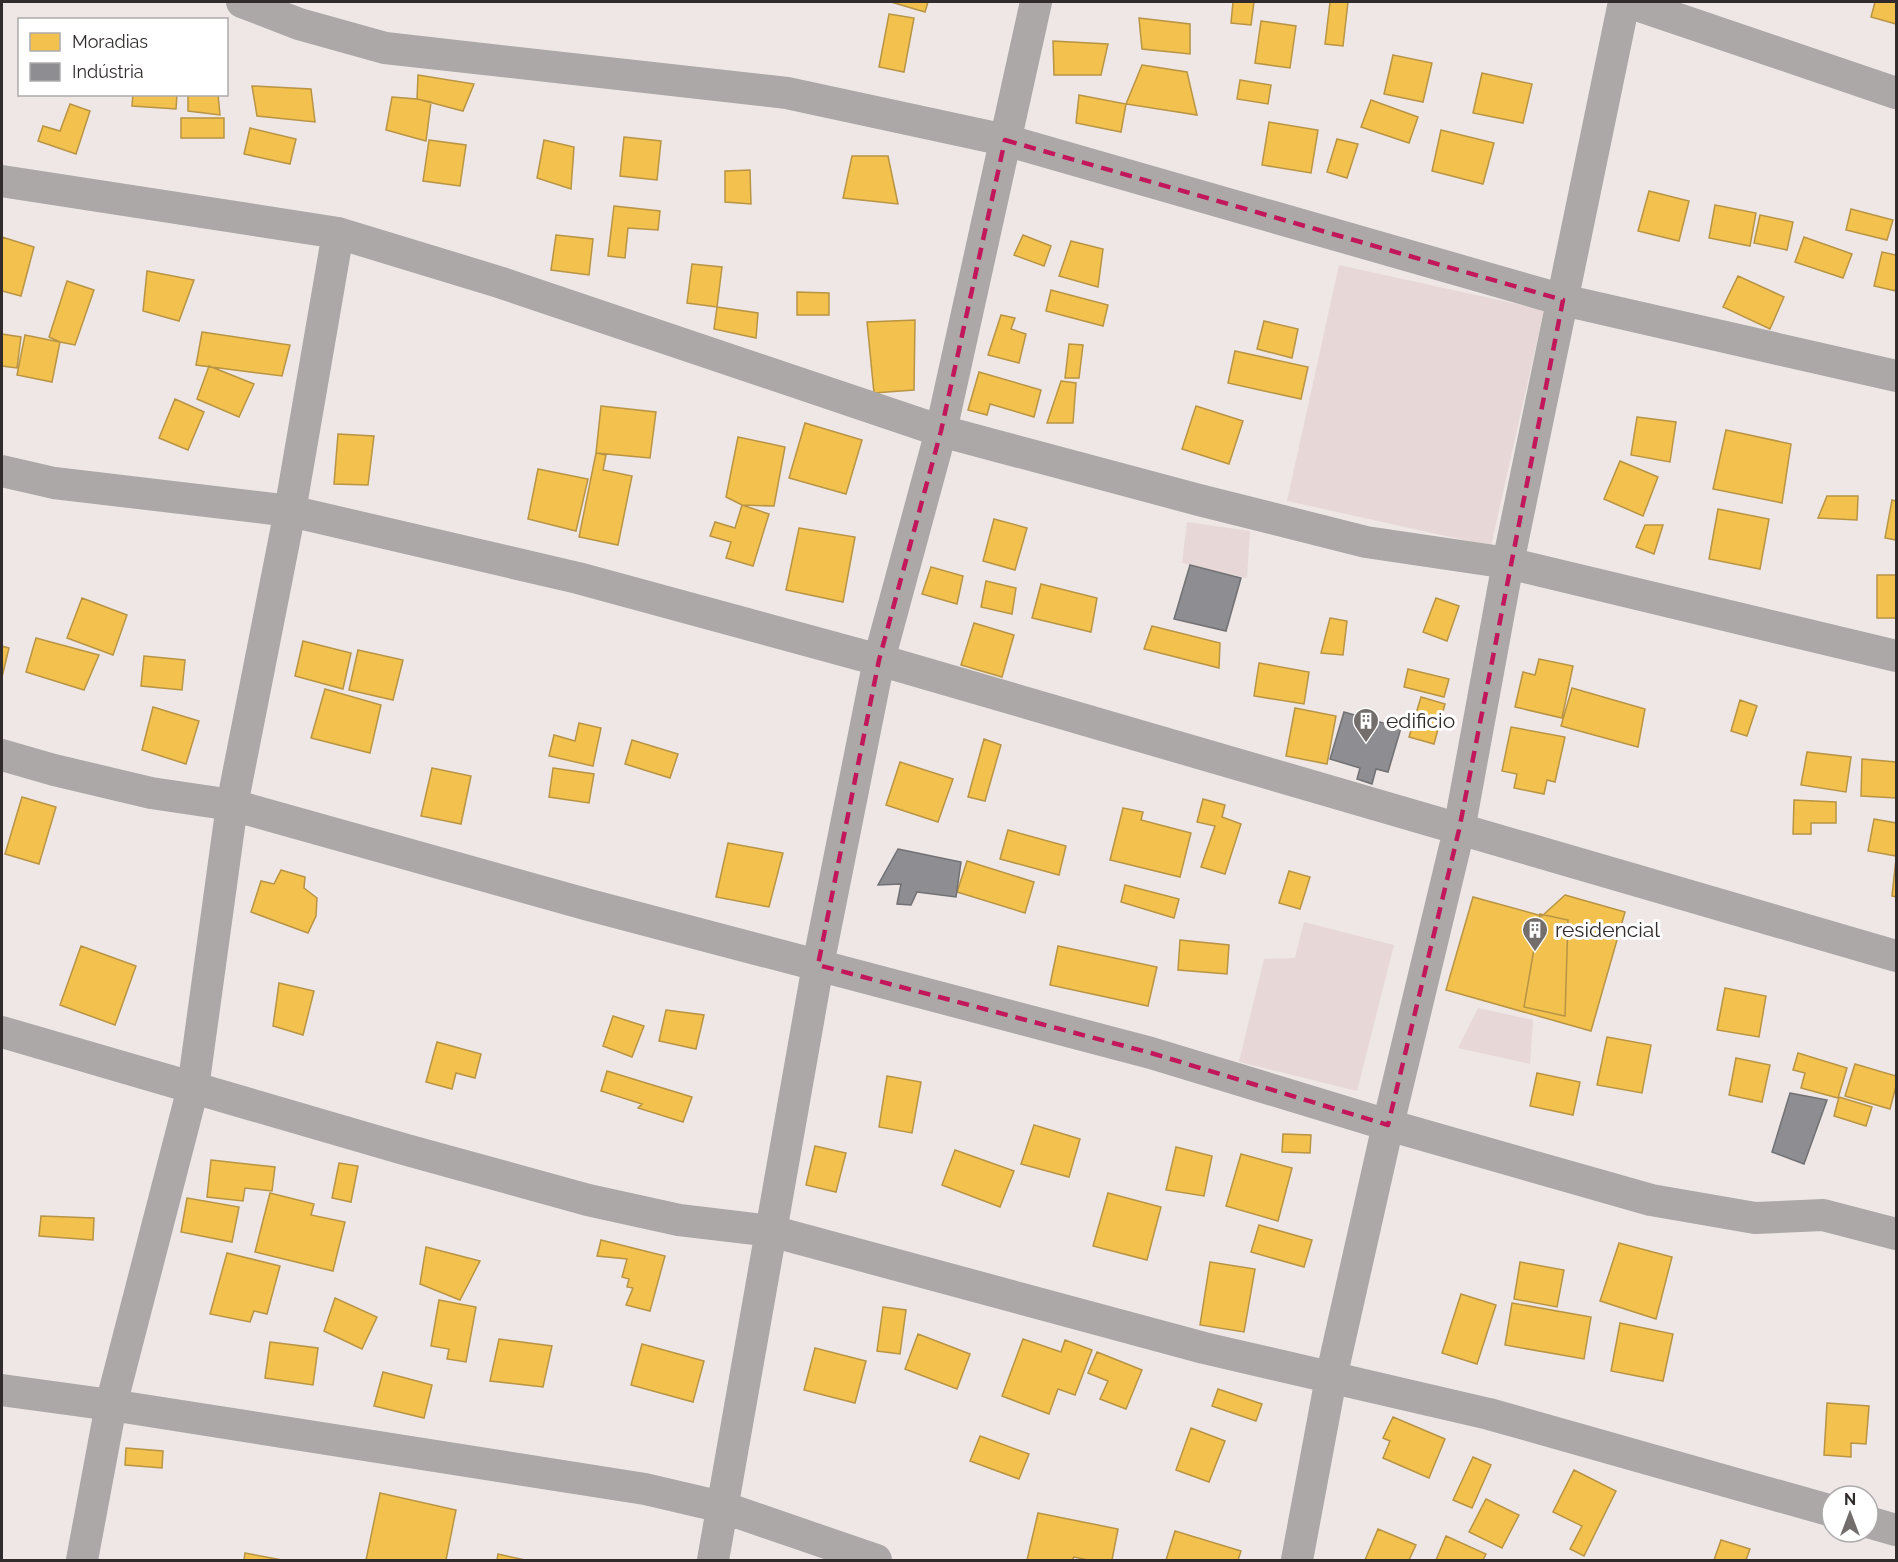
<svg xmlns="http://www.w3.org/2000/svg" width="1898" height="1562" viewBox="0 0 1898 1562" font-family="Raleway,sans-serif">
<rect width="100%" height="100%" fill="#eee7e6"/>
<path fill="#e7d8d7" d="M 1339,265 L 1544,310 L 1491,546 L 1287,501 Z
M 1187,522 L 1250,531 L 1247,578 L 1182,563 Z
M 1304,922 L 1394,945 L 1357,1091 L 1239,1062 L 1264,959 L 1295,958 Z
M 1478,1008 L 1533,1020 L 1530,1064 L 1458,1048 Z"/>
<path fill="#f2c14e" stroke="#b89444" stroke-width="1.5" d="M 891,2 L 928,2 L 925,12 Z
M 1233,2 L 1254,2 L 1251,25 L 1231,23 Z
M 1330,2 L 1348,2 L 1343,46 L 1325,44 Z
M 1875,2 L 1896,2 L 1896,24 L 1871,17 Z
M 889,14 L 914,18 L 904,72 L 879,67 Z
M 1139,18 L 1190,24 L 1190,54 L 1142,49 Z
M 1261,21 L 1296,26 L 1290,68 L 1255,63 Z
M 1053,41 L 1108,44 L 1101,75 L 1054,75 Z
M 1393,55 L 1432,63 L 1423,102 L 1384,94 Z
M 1142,65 L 1187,72 L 1197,115 L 1126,104 Z
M 1482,73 L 1532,84 L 1523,123 L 1473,113 Z
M 418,75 L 474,84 L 463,111 L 417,99 Z
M 1240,80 L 1271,85 L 1268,104 L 1237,99 Z
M 252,86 L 311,89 L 315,122 L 257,116 Z
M 133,94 L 177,94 L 176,109 L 132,106 Z
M 188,94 L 218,94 L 220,115 L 188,111 Z
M 1079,95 L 1126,104 L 1121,132 L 1076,123 Z
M 392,97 L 417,99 L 431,102 L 426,141 L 386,130 Z
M 1371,100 L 1418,117 L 1409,143 L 1361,127 Z
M 70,104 L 90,111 L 76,154 L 38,141 L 43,126 L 60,131 Z
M 181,118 L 224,118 L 224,138 L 181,138 Z
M 1269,122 L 1318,130 L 1311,173 L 1262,165 Z
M 250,128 L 296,139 L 290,164 L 244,154 Z
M 1441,130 L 1494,143 L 1483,184 L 1432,171 Z
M 624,137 L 661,141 L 657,180 L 620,176 Z
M 1337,139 L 1358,144 L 1347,178 L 1327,172 Z
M 429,140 L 466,145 L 460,186 L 423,181 Z
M 544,140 L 574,147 L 571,189 L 537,178 Z
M 852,156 L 888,156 L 898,204 L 843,198 Z
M 750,170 L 751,204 L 725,202 L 725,171 Z
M 1649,191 L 1689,201 L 1679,241 L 1638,231 Z
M 1715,205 L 1756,213 L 1750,246 L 1709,238 Z
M 614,206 L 660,211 L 658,230 L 628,228 L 625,258 L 608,256 Z
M 1851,209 L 1893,220 L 1887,240 L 1846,230 Z
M 1760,215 L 1793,222 L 1787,250 L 1754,243 Z
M 556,235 L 593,239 L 589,275 L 551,270 Z
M 1023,235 L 1051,246 L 1044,266 L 1014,255 Z
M 2,237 L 34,247 L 21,296 L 2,291 Z
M 1804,237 L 1852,254 L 1843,278 L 1795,262 Z
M 1071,241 L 1103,249 L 1098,287 L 1059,276 Z
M 1882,252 L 1896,255 L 1896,291 L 1874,286 Z
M 692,264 L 722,267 L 717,307 L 687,303 Z
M 147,271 L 194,280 L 179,321 L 143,311 Z
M 1738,276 L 1784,297 L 1770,329 L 1723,307 Z
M 67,281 L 94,290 L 75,345 L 60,342 L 49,337 Z
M 1051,290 L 1108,305 L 1103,326 L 1046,311 Z
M 797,292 L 829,293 L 829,315 L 797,315 Z
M 717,307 L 758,313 L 756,338 L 714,329 Z
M 1001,315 L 1015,318 L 1011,329 L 1026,334 L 1019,363 L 988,355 Z
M 915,320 L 914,390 L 874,393 L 867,322 Z
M 1264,321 L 1298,329 L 1292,358 L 1257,349 Z
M 202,332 L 290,345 L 282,376 L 196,365 Z
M 2,334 L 21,337 L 17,368 L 2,366 Z
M 25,335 L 60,342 L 52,382 L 17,375 Z
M 1069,344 L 1083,345 L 1079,378 L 1065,378 Z
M 1235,351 L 1308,367 L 1301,399 L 1228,383 Z
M 209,366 L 254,384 L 239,417 L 197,399 Z
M 979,372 L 1041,390 L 1034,417 L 990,404 L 987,415 L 968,410 Z
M 1061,381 L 1076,383 L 1073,423 L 1047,423 Z
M 175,399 L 204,412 L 188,450 L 159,438 Z
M 601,406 L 656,412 L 650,458 L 596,453 Z
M 1196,406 L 1243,421 L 1229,464 L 1182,449 Z
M 1637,417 L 1676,422 L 1670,462 L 1631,455 Z
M 805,423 L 862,440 L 846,494 L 789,478 Z
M 1726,430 L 1791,444 L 1782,503 L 1713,489 Z
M 338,434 L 374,436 L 368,485 L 334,484 Z
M 738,437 L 785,447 L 774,506 L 742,505 L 726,497 Z
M 596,453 L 606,455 L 603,470 L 632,476 L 618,545 L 579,537 Z
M 1620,461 L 1658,477 L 1643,516 L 1604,499 Z
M 538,469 L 588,479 L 576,531 L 528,519 Z
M 1827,496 L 1858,496 L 1857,520 L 1818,518 Z
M 1892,500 L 1896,501 L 1896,540 L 1885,538 Z
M 742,505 L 769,514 L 753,566 L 726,558 L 731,542 L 710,536 L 715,522 L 735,528 Z
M 1718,509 L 1769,519 L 1760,569 L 1709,559 Z
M 994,519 L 1027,528 L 1015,570 L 983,561 Z
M 1645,525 L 1663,525 L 1654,554 L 1636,547 Z
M 799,528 L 855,537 L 843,602 L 786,590 Z
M 931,567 L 963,576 L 957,604 L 922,594 Z
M 1877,575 L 1896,575 L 1896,618 L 1877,618 Z
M 986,581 L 1016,588 L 1012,614 L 981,607 Z
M 1041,584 L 1097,598 L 1091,632 L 1032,618 Z
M 82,598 L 127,615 L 113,655 L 67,638 Z
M 1436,598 L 1459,606 L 1447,641 L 1423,632 Z
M 1330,618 L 1347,621 L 1343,655 L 1321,653 Z
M 974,623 L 1014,635 L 1002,677 L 961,665 Z
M 1152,626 L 1220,643 L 1219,668 L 1144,649 Z
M 36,638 L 99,655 L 84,690 L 26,672 Z
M 303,641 L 351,653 L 343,689 L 295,676 Z
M 2,646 L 9,648 L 2,677 Z
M 358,650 L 403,660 L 393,700 L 349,690 Z
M 144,656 L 185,660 L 182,690 L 141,686 Z
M 1539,659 L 1573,666 L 1562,718 L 1515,707 L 1523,672 L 1535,675 Z
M 1259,663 L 1309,672 L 1304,704 L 1254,696 Z
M 1408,669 L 1449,679 L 1444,697 L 1404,687 Z
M 1572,688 L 1645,709 L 1638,747 L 1561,726 Z
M 325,689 L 381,705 L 370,753 L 311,738 Z
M 1421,697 L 1445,704 L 1434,744 L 1409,737 Z
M 1740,700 L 1757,706 L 1747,736 L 1731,731 Z
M 153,707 L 199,721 L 186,764 L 142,750 Z
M 1295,708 L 1336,716 L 1327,764 L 1286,756 Z
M 579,723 L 601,728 L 593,766 L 549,756 L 554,735 L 575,741 Z
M 1511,727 L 1565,737 L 1555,782 L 1547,780 L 1544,794 L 1514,788 L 1517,774 L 1502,771 Z
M 984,739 L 1001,745 L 985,801 L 968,797 Z
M 632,740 L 678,754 L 670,778 L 625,764 Z
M 1807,752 L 1851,757 L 1846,792 L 1801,785 Z
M 1862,759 L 1896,762 L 1896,798 L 1861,796 Z
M 900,762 L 953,779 L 938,822 L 886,805 Z
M 432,768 L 471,776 L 461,824 L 421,816 Z
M 553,768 L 594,774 L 589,803 L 549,797 Z
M 22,797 L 56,807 L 39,864 L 5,854 Z
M 1203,799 L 1225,805 L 1222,817 L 1241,824 L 1225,874 L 1201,867 L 1215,826 L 1197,822 Z
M 1794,800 L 1836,802 L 1836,823 L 1811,823 L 1811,834 L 1793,834 Z
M 1123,808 L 1143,812 L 1141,820 L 1191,833 L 1180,877 L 1110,860 Z
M 1874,819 L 1896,823 L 1896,856 L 1868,851 Z
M 1008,830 L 1066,846 L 1059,875 L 1000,859 Z
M 728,843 L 783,853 L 769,907 L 716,897 Z
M 1896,859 L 1896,897 L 1892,896 Z
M 967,861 L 1034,882 L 1025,913 L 957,892 Z
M 281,870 L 305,877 L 304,888 L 317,898 L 316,916 L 308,933 L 251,912 L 261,881 L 274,884 Z
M 1289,871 L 1310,877 L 1300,909 L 1279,903 Z
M 1125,885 L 1179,899 L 1174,918 L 1121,902 Z
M 1565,895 L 1625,912 L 1591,1031 L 1446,990 L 1473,897 L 1542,916 Z
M 1540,914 L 1568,920 L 1565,1016 L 1524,1007 Z
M 1180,940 L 1229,945 L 1227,974 L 1178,970 Z
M 81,946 L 136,966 L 115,1025 L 60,1005 Z
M 1058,946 L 1157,967 L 1148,1006 L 1050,985 Z
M 279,983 L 314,991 L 303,1035 L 273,1026 Z
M 1725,988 L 1766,996 L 1759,1037 L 1717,1030 Z
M 666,1010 L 704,1015 L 696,1049 L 659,1041 Z
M 613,1016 L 644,1026 L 632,1057 L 603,1046 Z
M 1607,1037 L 1651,1045 L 1642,1093 L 1597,1085 Z
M 437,1042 L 481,1054 L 475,1078 L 456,1073 L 452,1089 L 426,1082 Z
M 1798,1053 L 1847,1068 L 1838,1098 L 1801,1088 L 1805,1073 L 1793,1070 Z
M 1736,1058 L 1770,1065 L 1762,1102 L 1729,1095 Z
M 1855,1064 L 1896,1076 L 1896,1086 L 1890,1109 L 1845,1096 Z
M 607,1071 L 692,1097 L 683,1122 L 638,1108 L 642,1104 L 601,1091 Z
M 1537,1073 L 1580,1082 L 1573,1115 L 1530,1106 Z
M 887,1076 L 921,1082 L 912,1133 L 879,1127 Z
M 1839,1097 L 1872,1107 L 1866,1126 L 1834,1116 Z
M 1034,1125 L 1080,1139 L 1069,1177 L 1021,1164 Z
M 1283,1134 L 1311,1135 L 1310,1153 L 1282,1152 Z
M 815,1146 L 846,1153 L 836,1192 L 806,1185 Z
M 1176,1147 L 1212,1156 L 1204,1196 L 1166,1190 Z
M 955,1150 L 1014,1171 L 1000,1207 L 942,1185 Z
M 1241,1154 L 1292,1168 L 1278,1221 L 1226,1206 Z
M 211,1160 L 275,1167 L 272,1191 L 245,1188 L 243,1201 L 207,1197 Z
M 339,1163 L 358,1166 L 351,1202 L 332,1198 Z
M 270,1193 L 314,1204 L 311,1215 L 345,1222 L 333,1271 L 255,1252 Z
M 1108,1193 L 1161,1207 L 1147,1260 L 1093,1246 Z
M 187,1198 L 239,1207 L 232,1242 L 181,1232 Z
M 41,1216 L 94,1218 L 93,1240 L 39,1236 Z
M 1259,1225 L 1312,1240 L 1304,1267 L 1251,1252 Z
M 601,1240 L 665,1256 L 650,1311 L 626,1305 L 633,1288 L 627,1287 L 629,1279 L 622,1277 L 627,1259 L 597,1256 Z
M 1619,1243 L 1672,1257 L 1656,1319 L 1600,1301 Z
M 426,1247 L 480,1261 L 460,1300 L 420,1284 Z
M 227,1253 L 280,1266 L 267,1314 L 254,1311 L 250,1322 L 210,1314 Z
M 1210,1262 L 1255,1269 L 1244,1332 L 1200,1325 Z
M 1520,1262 L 1564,1270 L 1557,1307 L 1514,1299 Z
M 1461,1294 L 1496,1305 L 1477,1364 L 1442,1353 Z
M 335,1298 L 377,1317 L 362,1349 L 324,1331 Z
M 439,1300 L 476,1307 L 466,1362 L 447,1359 L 449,1349 L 431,1346 Z
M 1512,1303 L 1591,1317 L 1584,1359 L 1505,1345 Z
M 883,1307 L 906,1310 L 900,1354 L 877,1351 Z
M 1620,1323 L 1673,1334 L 1663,1381 L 1611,1371 Z
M 918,1334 L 970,1354 L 957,1389 L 905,1369 Z
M 499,1339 L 552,1346 L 543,1387 L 490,1381 Z
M 1023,1339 L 1061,1352 L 1065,1340 L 1092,1350 L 1075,1395 L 1058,1389 L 1049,1414 L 1002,1396 Z
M 270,1342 L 318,1348 L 313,1385 L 265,1378 Z
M 642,1344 L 704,1361 L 693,1402 L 631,1385 Z
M 815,1348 L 866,1361 L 855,1403 L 804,1390 Z
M 1097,1352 L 1142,1370 L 1126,1409 L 1100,1399 L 1108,1381 L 1088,1373 Z
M 383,1372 L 432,1385 L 424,1418 L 374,1406 Z
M 1218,1389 L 1262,1404 L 1256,1421 L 1212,1406 Z
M 1827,1403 L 1869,1406 L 1866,1444 L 1851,1443 L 1851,1457 L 1824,1455 Z
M 1393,1417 L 1445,1439 L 1429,1478 L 1383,1458 L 1390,1441 L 1383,1438 Z
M 1191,1428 L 1225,1441 L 1209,1482 L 1176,1470 Z
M 980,1436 L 1029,1454 L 1019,1479 L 970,1461 Z
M 126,1448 L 163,1451 L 162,1468 L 125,1465 Z
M 1473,1457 L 1491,1465 L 1472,1508 L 1453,1500 Z
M 1574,1470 L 1616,1491 L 1584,1556 L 1570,1549 L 1582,1526 L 1553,1512 Z
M 380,1493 L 456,1510 L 446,1560 L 366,1560 Z
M 1486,1499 L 1519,1515 L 1502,1548 L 1469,1532 Z
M 1038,1513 L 1118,1529 L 1112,1560 L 1088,1560 L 1074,1557 L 1072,1560 L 1027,1560 Z
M 1378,1529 L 1416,1545 L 1409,1560 L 1365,1560 Z
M 1175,1531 L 1241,1551 L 1238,1560 L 1166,1560 Z
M 1446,1536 L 1486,1554 L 1483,1560 L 1436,1560 Z
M 1721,1540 L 1750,1549 L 1746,1560 L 1714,1560 Z
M 245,1553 L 282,1560 L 244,1560 Z
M 498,1554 L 525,1560 L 497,1560 Z"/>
<path fill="#8d8d92" stroke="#717073" stroke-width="1.5" d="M 1190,565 L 1241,578 L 1226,631 L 1174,619 Z
M 1344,712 L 1401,728 L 1388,772 L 1376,769 L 1372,784 L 1357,779 L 1360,768 L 1330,759 Z
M 898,849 L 961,862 L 956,897 L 917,892 L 911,905 L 897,904 L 901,884 L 878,885 Z
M 1790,1093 L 1827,1100 L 1804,1164 L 1772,1152 Z"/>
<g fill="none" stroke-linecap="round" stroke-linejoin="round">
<path stroke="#aba8a7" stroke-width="32" d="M 242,2 L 299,24 L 385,48 L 787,93 L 1005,140 L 1563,300 L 1896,376
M 1628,2 L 1896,93
M 2,181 L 338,233 L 502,283 L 941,431 L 1199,500 L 1366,542 L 1508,563 L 1896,656
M 2,471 L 54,483 L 290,511 L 578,578 L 879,660 L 1896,956
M 2,755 L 54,770 L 151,793 L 232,805 L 589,905 L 1151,1053 L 1388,1125 L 1651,1200 L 1755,1218 L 1823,1215 L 1896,1234
M 2,1032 L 407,1150 L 588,1200 L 679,1220 L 771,1231 L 1204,1348 L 1489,1414 L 1832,1511
M 2,1390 L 111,1405 L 645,1489 L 722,1507 L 876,1560
M 1868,1522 L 1896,1530
M 82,1560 L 111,1405 L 193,1088 L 232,805 L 290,511 L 338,233
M 713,1560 L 818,965 L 879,660 L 941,431 L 1036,2
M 1297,1560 L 1331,1378 L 1388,1125 L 1459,830 L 1508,563 L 1624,2"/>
</g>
<path fill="none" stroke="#c2185b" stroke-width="4.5" stroke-dasharray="12 8" stroke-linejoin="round" d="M 1005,140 L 1563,300 L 1459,830 L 1388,1125 L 1151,1053 L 818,965 L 879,660 L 941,431 Z"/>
<defs>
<symbol id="building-pin" viewBox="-11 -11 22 30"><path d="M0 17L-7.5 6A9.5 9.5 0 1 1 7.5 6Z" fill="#736d6c" stroke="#fff"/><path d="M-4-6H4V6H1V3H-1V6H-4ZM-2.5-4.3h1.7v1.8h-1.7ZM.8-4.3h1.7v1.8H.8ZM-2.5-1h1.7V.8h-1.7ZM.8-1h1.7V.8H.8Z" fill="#fff"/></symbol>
</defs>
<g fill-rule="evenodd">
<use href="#building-pin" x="1351" y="706" width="30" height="40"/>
<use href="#building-pin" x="1520" y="915" width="30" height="40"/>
</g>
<g text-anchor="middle" stroke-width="6" stroke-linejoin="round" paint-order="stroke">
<g font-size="21" fill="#312c2b" stroke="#fff" text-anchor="start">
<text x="1386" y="728">edificio</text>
<text x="1555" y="937">residencial</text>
</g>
</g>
<rect width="1898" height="1562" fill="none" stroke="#312c2b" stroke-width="6"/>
<rect x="18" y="18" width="210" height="78" fill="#ffffff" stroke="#adabaa" stroke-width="1.5"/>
<rect x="30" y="33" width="30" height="18" fill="#f2c14e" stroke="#adabaa" stroke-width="1.5"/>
<text x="72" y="48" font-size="18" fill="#312c2b">Moradias</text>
<rect x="30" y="63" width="30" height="18" fill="#8d8d92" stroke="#adabaa" stroke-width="1.5"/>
<text x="72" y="78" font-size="18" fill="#312c2b">Indústria</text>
<g transform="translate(1850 1514)"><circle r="28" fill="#ffffff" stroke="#adabaa" stroke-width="1.5"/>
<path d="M0-4.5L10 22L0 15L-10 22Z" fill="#736d6c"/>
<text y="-9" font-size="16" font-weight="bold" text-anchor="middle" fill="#312c2b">N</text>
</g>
</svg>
